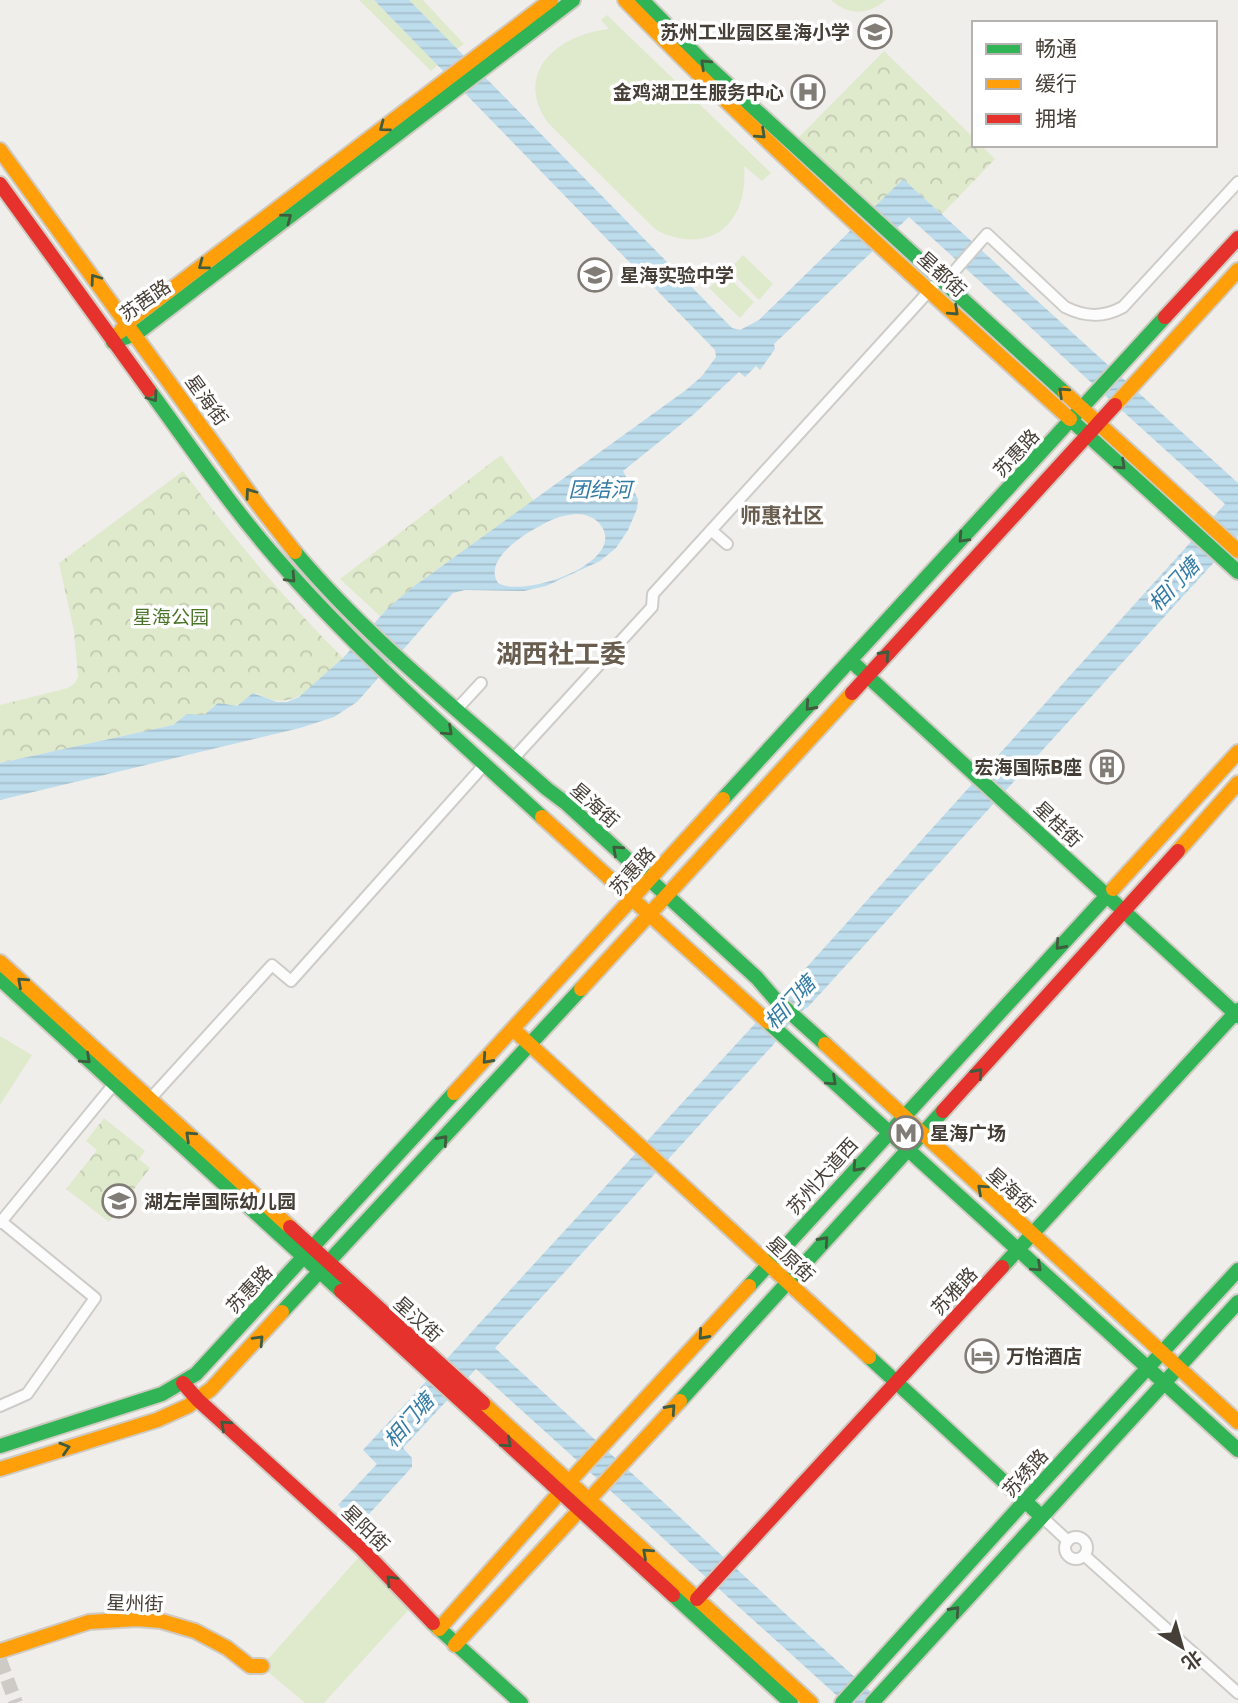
<svg xmlns="http://www.w3.org/2000/svg" width="1238" height="1703" viewBox="0 0 1238 1703" font-family="Poppins,'Noto Sans SC',sans-serif">
<defs>
<pattern id="park-crowns" width="20" height="18" patternUnits="userSpaceOnUse" patternTransform="scale(1.75)"><rect width="20" height="18" fill="#dfe9cc"/><path d="M2 6a3 3 0 1 1 6 0M12 15a3 3 0 1 1 6 0" fill="none" stroke="#c1c9b0"/></pattern>
<pattern id="water-rules" width="6" height="5" patternUnits="userSpaceOnUse" patternTransform="scale(1.75)"><rect width="6" height="5" fill="#bddcec"/><path d="M0 2.5h6" fill="none" stroke="#a4becb"/></pattern>
</defs>
<rect width="100%" height="100%" fill="#f0eeeb"/>
<path fill="#dfe9cc" d="M 359,0 L 374,0 L 438,65 L 431,71 Z
M 409,0 L 423,0 L 464,44 L 457,49 Z
M 831,0 L 886,0 C 868,15 849,16 831,0 Z
M 607,15 L 771,173 L 762,181 L 744,166 C 749,223 710,257 656,230 L 548,123 C 512,72 559,34 609,29 L 601,20 Z
M 743,255 L 773,284 L 759,300 L 729,270 Z
M 724,273 L 754,302 L 740,318 L 709,288 Z
M 0,1036 L 32,1055 L 0,1105 Z
M 358,1558 L 412,1606 L 324,1703 L 305,1703 L 254,1660 L 262,1662 L 269,1658 Z"/>
<path fill="url(#park-crowns)" d="M 884,51 L 974,138 L 974,145 L 981,145 L 995,159 L 942,214 L 903,179 L 874,209 L 798,138 Z
M 501,455 L 534,501 L 413,587 L 380,616 L 340,579 Z
M 183,471 C 233,537 284,599 343,658 C 316,682 295,716 256,693 L 234,707 L 221,704 L 215,705 L 204,715 C 186,718 190,711 173,725 L 0,763 L 0,705 L 68,688 L 75,683 L 78,677 L 74,631 L 59,563 Z
M 104,1118 L 145,1151 L 139,1159 L 150,1168 L 109,1222 L 66,1189 L 97,1150 L 86,1141 Z"/>
<path fill="url(#water-rules)" fill-rule="evenodd" d="M 374,0 L 409,0 L 732,328 L 740,330 L 759,320 L 903,179 L 1238,483 L 1238,536 L 808,1007 L 797,1014 L 773,1045 L 495,1348 L 883,1703 L 845,1703 L 476,1369 L 403,1448 L 412,1458 L 412,1467 L 360,1524 L 338,1505 L 377,1464 L 363,1450 L 796,979 L 1225,504 L 909,217 L 774,344 L 775,349 L 760,370 L 756,366 L 745,377 L 739,372 L 694,414 L 623,471 L 638,499 L 637,509 L 628,530 L 616,548 L 600,561 L 546,586 L 524,591 L 465,590 L 453,593 L 357,702 L 334,717 L 300,728 L 0,800 L 0,763 L 173,725 L 187,714 L 204,715 L 218,703 L 237,706 L 253,693 L 277,702 L 287,702 L 299,697 L 343,658 L 388,608 L 413,587 L 686,390 L 702,376 L 716,357 L 715,350 ZM 576,514 C 585,514 594,517 600,524 C 630,562 524,599 498,583 C 481,557 533,528 554,519 C 561,516 568,515 576,514 Z"/>
<g fill="none" stroke-linecap="round" stroke-linejoin="round">
<path stroke="#cecbc7" stroke-width="14" stroke-dasharray="14 7" stroke-linecap="butt" d="M 0,1660 L 16,1703"/>
<defs>
<path id="street" d="M 944,283 L 987,234 L 1065,307 C 1085,317 1103,318 1123,307 L 1238,182
M 711,530 L 727,544
M 457,709 L 481,683
M 513,759 L 652,607 L 653,594 L 940,279
M 150,1099 L 272,965 L 291,981 L 485,764
M 0,1223 L 114,1084
M 0,1406 L 27,1394 L 95,1298 L 2,1222
M 1041,1516 L 1068,1541
M1065 1548a11 11 0 1 1 22 0a11 11 0 1 1-22 0Z
M 1084,1555 L 1238,1693"/>
<path id="fast" d="M 642,0 L 701,60 L 1065,393
M 113,342 L 136,334 L 573,0
M 149,390 C 191,447 231,507 278,560 C 359,653 452,734 542,817
M 1070,419 L 1238,572
M 295,552 C 369,640 462,713 547,789 L 567,804 L 757,978 L 775,999 L 825,1044
M 851,661 L 1238,1016
M 723,799 L 1165,317
M 0,979 L 341,1291
M 768,1022 L 1238,1450
M 1002,1267 L 1238,1010
M 749,1286 L 1113,889
M 282,1312 L 581,989
M 869,1357 L 1041,1516
M 680,1401 L 943,1111
M 0,1446 L 162,1394 L 196,1374 L 454,1093
M 1025,1501 L 1238,1270
M 673,1595 L 791,1703
M 919,1618 L 1025,1501
M 433,1623 L 521,1703
M 842,1703 L 919,1618
M 872,1703 L 1238,1302"/>
<path id="slow" d="M 625,0 C 767,146 919,282 1070,419
M 0,150 L 259,506 L 295,552
M 120,332 L 127,323 L 551,0
M 1065,393 L 1238,551
M 1115,405 L 1238,270
M 542,817 L 768,1022
M 1178,851 L 1238,783
M 1113,889 L 1238,752
M 0,962 L 290,1227
M 581,989 L 852,693
M 514,1030 L 869,1357
M 825,1044 L 1238,1422
M 454,1093 L 723,799
M 483,1403 L 811,1703
M 0,1469 L 157,1420 L 188,1406 L 211,1389 L 282,1312
M 439,1629 L 569,1482 L 749,1286
M 455,1645 L 680,1401
M 0,1651 L 89,1622 L 137,1619 L 161,1621 L 195,1631 L 227,1648 L 250,1666 L 262,1666"/>
<path id="jam" d="M 0,184 L 149,390
M 1165,317 L 1238,238
M 852,693 L 1115,405
M 943,1111 L 1178,851
M 290,1227 L 483,1403
M 341,1291 L 673,1595
M 183,1383 L 198,1400 L 360,1547 L 433,1623
M 697,1599 L 1002,1267"/>
</defs>
<use href="#street" stroke="#ceccc8" stroke-width="14"/>
<use href="#fast" stroke="#cfcac2" stroke-width="18"/>
<use href="#slow" stroke="#cfcac2" stroke-width="18"/>
<use href="#jam" stroke="#cfcac2" stroke-width="18"/>
<use href="#street" stroke="#fdfcfc" stroke-width="10"/>
<use href="#fast" stroke="#30b455" stroke-width="14"/>
<use href="#slow" stroke="#ff9f0a" stroke-width="14"/>
<use href="#jam" stroke="#e5322d" stroke-width="14"/>
</g>
<defs><path id="oneway-chevron" d="M-2-3.5L2.5 0L-2 3.5" fill="none" stroke-width="1.6" stroke-linecap="round" stroke-linejoin="round" transform="scale(1.75)"/></defs>
<g stroke="#405c3e">
<use href="#oneway-chevron" transform="translate(705 64) rotate(-137)"/>
<use href="#oneway-chevron" transform="translate(384 127) rotate(143)"/>
<use href="#oneway-chevron" transform="translate(761 134) rotate(43)"/>
<use href="#oneway-chevron" transform="translate(287 218) rotate(-37)"/>
<use href="#oneway-chevron" transform="translate(203 265) rotate(143)"/>
<use href="#oneway-chevron" transform="translate(95 279) rotate(-126)"/>
<use href="#oneway-chevron" transform="translate(954 311) rotate(43)"/>
<use href="#oneway-chevron" transform="translate(1063 392) rotate(-137)"/>
<use href="#oneway-chevron" transform="translate(153 397) rotate(54)"/>
<use href="#oneway-chevron" transform="translate(1121 465) rotate(43)"/>
<use href="#oneway-chevron" transform="translate(250 493) rotate(-126)"/>
<use href="#oneway-chevron" transform="translate(963 538) rotate(133)"/>
<use href="#oneway-chevron" transform="translate(291 578) rotate(47)"/>
<use href="#oneway-chevron" transform="translate(885 655) rotate(-48)"/>
<use href="#oneway-chevron" transform="translate(810 706) rotate(132)"/>
<use href="#oneway-chevron" transform="translate(448 731) rotate(42)"/>
<use href="#oneway-chevron" transform="translate(617 850) rotate(-138)"/>
<use href="#oneway-chevron" transform="translate(1060 945) rotate(132)"/>
<use href="#oneway-chevron" transform="translate(22 982) rotate(-138)"/>
<use href="#oneway-chevron" transform="translate(86 1059) rotate(42)"/>
<use href="#oneway-chevron" transform="translate(487 1059) rotate(132)"/>
<use href="#oneway-chevron" transform="translate(978 1073) rotate(-48)"/>
<use href="#oneway-chevron" transform="translate(832 1081) rotate(42)"/>
<use href="#oneway-chevron" transform="translate(190 1136) rotate(-137)"/>
<use href="#oneway-chevron" transform="translate(443 1140) rotate(-48)"/>
<use href="#oneway-chevron" transform="translate(857 1167) rotate(132)"/>
<use href="#oneway-chevron" transform="translate(982 1189) rotate(-138)"/>
<use href="#oneway-chevron" transform="translate(824 1241) rotate(-48)"/>
<use href="#oneway-chevron" transform="translate(1037 1267) rotate(42)"/>
<use href="#oneway-chevron" transform="translate(703 1335) rotate(132)"/>
<use href="#oneway-chevron" transform="translate(259 1340) rotate(-47)"/>
<use href="#oneway-chevron" transform="translate(671 1409) rotate(-48)"/>
<use href="#oneway-chevron" transform="translate(225 1425) rotate(-138)"/>
<use href="#oneway-chevron" transform="translate(507 1443) rotate(42)"/>
<use href="#oneway-chevron" transform="translate(65 1448) rotate(-17)"/>
<use href="#oneway-chevron" transform="translate(647 1553) rotate(-138)"/>
<use href="#oneway-chevron" transform="translate(391 1580) rotate(-134)"/>
<use href="#oneway-chevron" transform="translate(955 1611) rotate(-48)"/>
</g>
<defs>
<symbol id="school-ring" viewBox="-11 -11 22 22"><circle r="9.5" fill="#fff" stroke="#827c76" stroke-width="1.5"/><path d="M0-5L7-2L0 1L-7-2ZM-4 1L0 2.5L4 1V4Q0 6-4 4Z" fill="#827c76"/></symbol>
<symbol id="hospital-ring" viewBox="-11 -11 22 22"><circle r="9.5" fill="#fff" stroke="#827c76" stroke-width="1.5"/><path d="M-5-5h3v3.5h4V-5h3V5h-3V1.5h-4V5h-3Z" fill="#827c76"/></symbol>
<symbol id="building-ring" viewBox="-11 -11 22 22"><circle r="9.5" fill="#fff" stroke="#827c76" stroke-width="1.5"/><path d="M-4-6H4V6H1V3H-1V6H-4ZM-2.5-4.3h1.7v1.8h-1.7ZM.8-4.3h1.7v1.8H.8ZM-2.5-1h1.7V.8h-1.7ZM.8-1h1.7V.8H.8Z" fill="#827c76"/></symbol>
<symbol id="metro-ring" viewBox="-11 -11 22 22"><circle r="9.5" fill="#fff" stroke="#827c76" stroke-width="1.5"/><path d="M-5.5 5V-5H-3L0 0L3-5H5.5V5H3V-.5L0 4L-3-.5V5Z" fill="#827c76"/></symbol>
<symbol id="hotel-ring" viewBox="-11 -11 22 22"><circle r="9.5" fill="#fff" stroke="#827c76" stroke-width="1.5"/><path d="M-6-4.5h1.5V1H6V5H4.5V3h-9V5H-6ZM-4 0a1.8 1.8 0 1 1 3.6 0ZM.5 0V-2.5h3Q6-2.5 6 0Z" fill="#827c76"/></symbol>
</defs>
<g fill-rule="evenodd">
<use href="#school-ring" x="856" y="13" width="38" height="38"/>
<use href="#hospital-ring" x="789" y="73" width="38" height="38"/>
<use href="#school-ring" x="576" y="256" width="38" height="38"/>
<use href="#building-ring" x="1088" y="748" width="38" height="38"/>
<use href="#metro-ring" x="887" y="1114" width="38" height="38"/>
<use href="#school-ring" x="100" y="1182" width="38" height="38"/>
<use href="#hotel-ring" x="963" y="1337" width="38" height="38"/>
</g>
<g text-anchor="middle" stroke-width="7" stroke-linejoin="round" paint-order="stroke">
<g font-size="19" font-weight="bold" fill="#463f37" stroke="#fff" text-anchor="start">
<text x="850" y="39" text-anchor="end">苏州工业园区星海小学</text>
<text x="784" y="99" text-anchor="end">金鸡湖卫生服务中心</text>
<text x="620" y="282">星海实验中学</text>
<text x="1082" y="774" text-anchor="end">宏海国际B座</text>
<text x="930" y="1140">星海广场</text>
<text x="144" y="1208">湖左岸国际幼儿园</text>
<text x="1006" y="1363">万怡酒店</text>
</g>
<g font-size="19" fill="#463f37" stroke="#fff">
<text transform="translate(942 274) rotate(42)" y="7">星都街</text>
<text transform="translate(145 300) rotate(-35)" y="7">苏茜路</text>
<text transform="translate(207 400) rotate(54)" y="7">星海街</text>
<text transform="translate(1016 453) rotate(-47)" y="7">苏惠路</text>
<text transform="translate(595 805) rotate(41)" y="7">星海街</text>
<text transform="translate(1058 824) rotate(43)" y="7">星桂街</text>
<text transform="translate(632 871) rotate(-48)" y="7">苏惠路</text>
<text transform="translate(822 1176) rotate(-48)" y="7">苏州大道西</text>
<text transform="translate(1011 1190) rotate(42)" y="7">星海街</text>
<text transform="translate(791 1259) rotate(43)" y="7">星原街</text>
<text transform="translate(249 1289) rotate(-47)" y="7">苏惠路</text>
<text transform="translate(954 1291) rotate(-47)" y="7">苏雅路</text>
<text transform="translate(418 1319) rotate(42)" y="7">星汉街</text>
<text transform="translate(1025 1473) rotate(-48)" y="7">苏绣路</text>
<text transform="translate(366 1528) rotate(44)" y="7">星阳街</text>
<text transform="translate(135 1603) rotate(2)" y="7">星州街</text>
</g>
<g font-size="19" fill="#4c752c" stroke="#fff">
<text x="171" y="624">星海公园</text>
</g>
<g font-size="21" font-style="italic" fill="#337ba5" stroke="#fff">
<text x="600" y="497">团结河</text>
<text transform="translate(1174 585) rotate(-47)" y="7">相门塘</text>
<text transform="translate(790 1003) rotate(-47)" y="7">相门塘</text>
<text transform="translate(409 1421) rotate(-49)" y="7">相门塘</text>
</g>
<g font-size="21" font-weight="bold" fill="#685d4e" stroke="#fff">
<text x="782" y="523">师惠社区</text>
</g>
<g font-size="26" font-weight="bold" fill="#685d4e" stroke="#fff">
<text x="561" y="663">湖西社工委</text>
</g>
</g>
<rect x="972" y="21" width="245" height="126" fill="#ffffff" stroke="#b5b2af" stroke-width="2"/>
<rect x="986" y="44" width="35" height="10" fill="#30b455" stroke="#b5b2af" stroke-width="2"/>
<text x="1035" y="56" font-size="21" fill="#463f37">畅通</text>
<rect x="986" y="79" width="35" height="10" fill="#ff9f0a" stroke="#b5b2af" stroke-width="2"/>
<text x="1035" y="91" font-size="21" fill="#463f37">缓行</text>
<rect x="986" y="114" width="35" height="10" fill="#e5322d" stroke="#b5b2af" stroke-width="2"/>
<text x="1035" y="126" font-size="21" fill="#463f37">拥堵</text>
<g transform="translate(1182 1647) rotate(143)" stroke="#ffffff" stroke-width="5" paint-order="stroke">
<path d="M0-5L12 26L0 18L-12 26Z" fill="#463f37"/>
<text y="-10" font-size="19" font-weight="bold" text-anchor="middle" fill="#463f37">北</text>
</g>
</svg>
